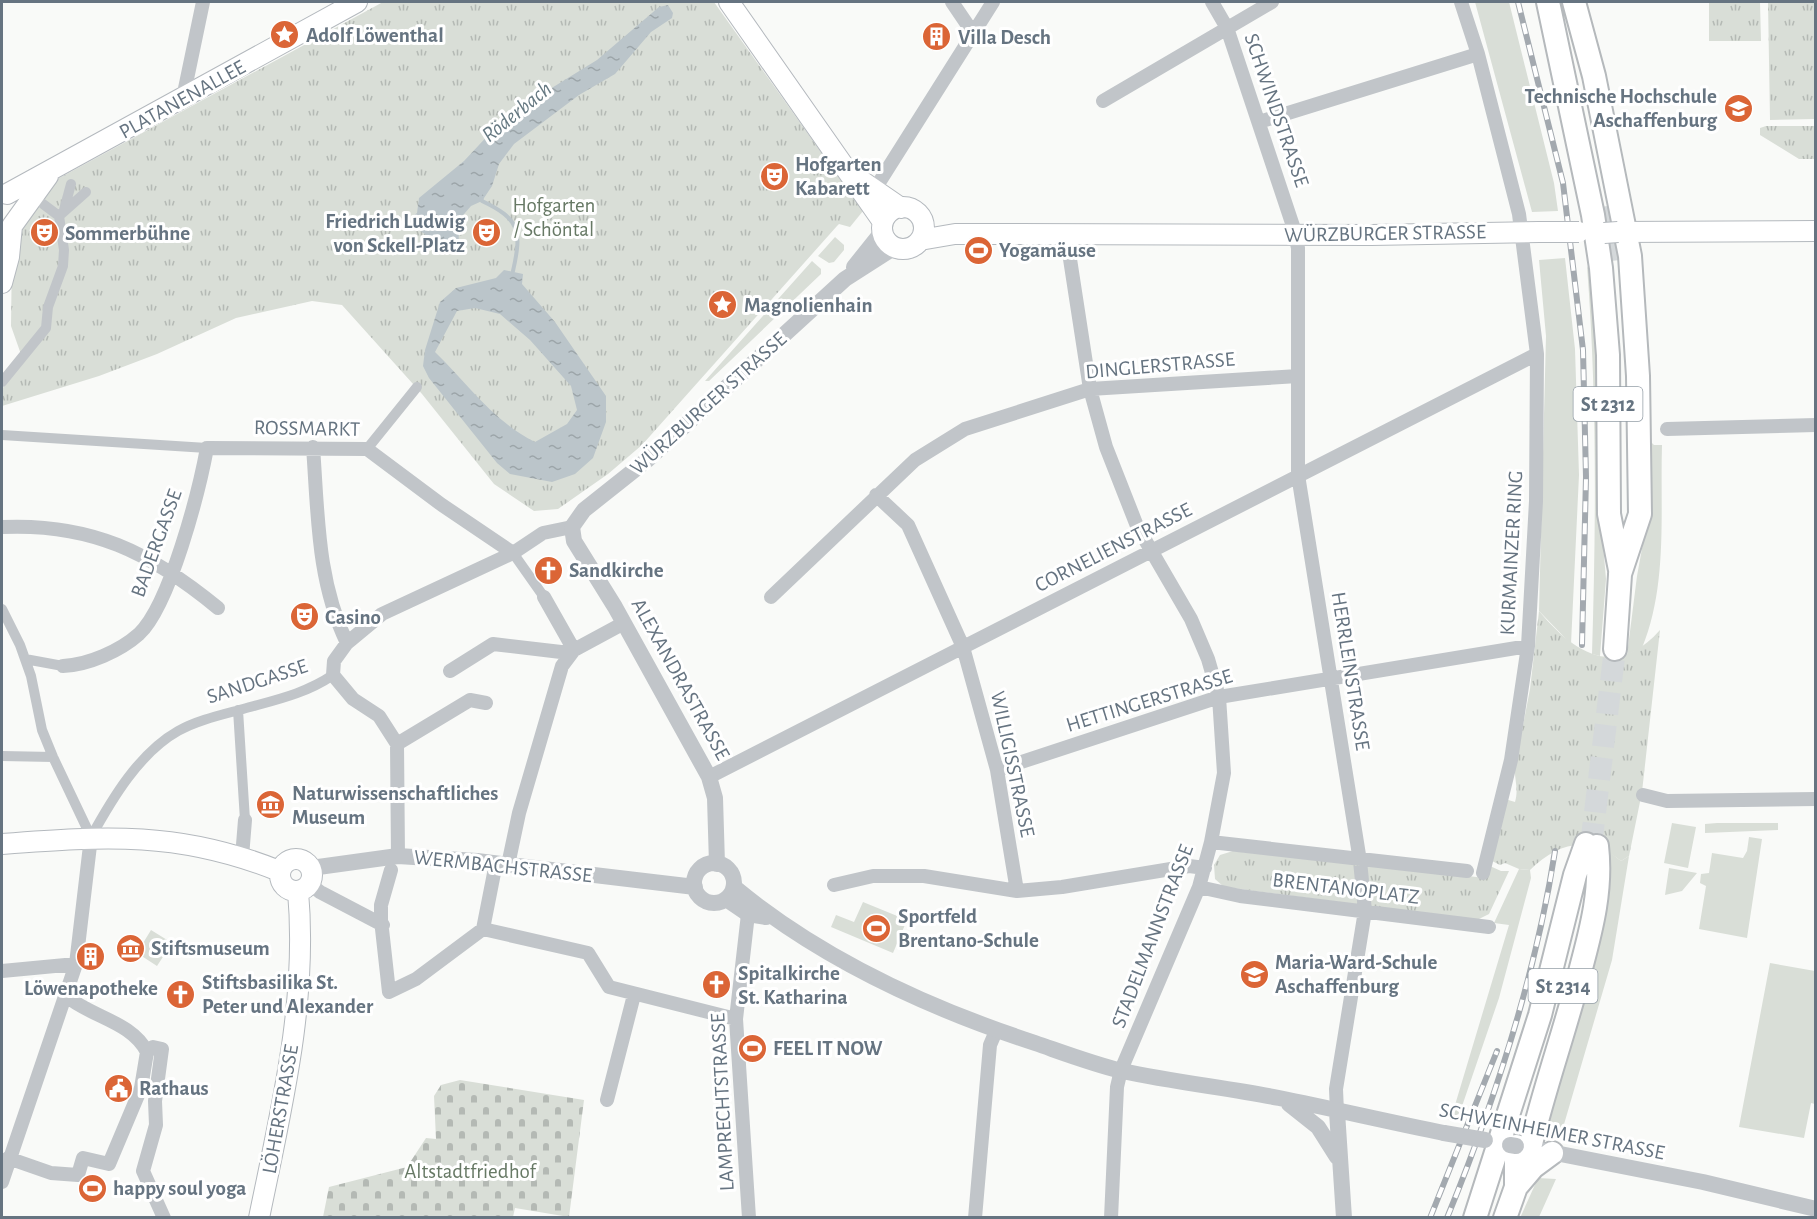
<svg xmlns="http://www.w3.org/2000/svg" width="1817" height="1219" viewBox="0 0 1817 1219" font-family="'Alegreya Sans',sans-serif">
<defs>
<pattern id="cemetery-stones" width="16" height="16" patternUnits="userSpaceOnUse" patternTransform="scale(1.5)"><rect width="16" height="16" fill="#d9ded7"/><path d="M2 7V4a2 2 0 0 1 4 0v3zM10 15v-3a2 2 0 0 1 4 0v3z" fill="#b4b9b4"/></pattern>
<pattern id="park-tufts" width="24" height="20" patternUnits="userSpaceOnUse" patternTransform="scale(1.5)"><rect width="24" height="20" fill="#d9ded7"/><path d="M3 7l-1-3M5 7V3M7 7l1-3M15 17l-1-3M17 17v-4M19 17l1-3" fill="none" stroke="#b4b9b4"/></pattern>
<pattern id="water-ripples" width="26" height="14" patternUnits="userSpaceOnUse" patternTransform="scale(1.5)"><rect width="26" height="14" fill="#bbc5ca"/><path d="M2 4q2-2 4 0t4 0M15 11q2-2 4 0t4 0" fill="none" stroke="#9ca5a9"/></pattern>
</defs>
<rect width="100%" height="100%" fill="#f9faf8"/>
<path fill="#d9ded7" d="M 1475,2 L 1509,2 L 1554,183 L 1558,211 L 1532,212 Z
M 835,237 L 844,245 L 844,250 L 834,262 L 829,263 L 818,256 Z
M 1565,258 L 1575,349 L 1579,475 L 1571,644 L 1539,611 L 1546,336 L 1539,260 Z
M 812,261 L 821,269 L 821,274 L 709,381 L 705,381 Z
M 1587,266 L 1591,274 L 1600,404 L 1602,533 L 1606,579 L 1600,656 L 1592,654 C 1596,524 1597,396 1587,266 Z
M 1647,438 L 1654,445 L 1662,445 C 1660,512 1668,585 1642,648 L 1627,655 L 1637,576 L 1647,521 Z
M 1672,823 L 1696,827 L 1688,868 L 1664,863 Z
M 1717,823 L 1778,823 L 1778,830 L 1705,833 L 1705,824 Z
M 1749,837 L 1762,839 L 1747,938 L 1699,929 L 1706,886 L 1700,883 L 1701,874 L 1709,873 L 1712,853 L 1743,858 L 1747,851 Z
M 1607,850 L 1621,861 L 1629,856 L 1612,960 L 1560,1138 L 1550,1131 L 1543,1130 Z
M 1669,868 L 1697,873 L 1682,891 L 1665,895 Z
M 1519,869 L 1530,870 L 1531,878 L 1499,998 L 1458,1118 L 1452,1115 L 1509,925 L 1494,923 Z
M 863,902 L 907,920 L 893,953 L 831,927 L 836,915 L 854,922 Z
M 151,930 L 172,943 L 157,966 L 137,953 Z
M 1770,963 L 1815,971 L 1815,1104 L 1811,1103 L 1804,1138 L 1739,1127 Z
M 1538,1178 L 1556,1179 L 1539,1217 L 1520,1218 Z"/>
<path fill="url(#cemetery-stones)" d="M 460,1080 L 584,1100 L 569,1217 L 515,1208 L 513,1217 L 323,1217 L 329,1187 L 407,1167 L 426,1138 L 436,1139 L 434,1096 L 441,1085 Z"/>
<path fill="url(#park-tufts)" d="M 383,2 L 714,2 L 863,211 L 850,227 L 839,224 L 837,226 L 642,445 L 608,474 L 558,509 L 534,511 L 494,484 L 422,394 L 342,305 L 312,301 L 236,318 L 157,354 L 99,376 L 2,406 L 2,389 L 23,360 L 11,326 L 12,250 L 16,226 L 52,182 Z
M 1709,2 L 1760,2 L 1761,41 L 1709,41 Z
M 1768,2 L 1815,2 L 1815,119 L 1770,120 Z
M 1766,126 L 1815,126 L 1815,159 L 1799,159 L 1760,135 L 1760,128 Z
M 1539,611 C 1574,653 1616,680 1660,630 L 1642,792 L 1629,856 L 1621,861 C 1588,835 1559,842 1530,870 L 1519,869 L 1505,863 L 1500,865 L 1492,861 L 1505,799 L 1515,802 C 1519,788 1514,780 1515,767 L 1530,689 Z
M 1233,851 L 1486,878 L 1490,866 L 1501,871 L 1509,871 L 1489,914 L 1477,920 L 1224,887 L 1215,879 L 1214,865 L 1220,855 Z"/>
<path fill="url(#water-ripples)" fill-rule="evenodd" d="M 668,5 L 673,13 L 672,18 L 651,32 L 615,74 L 579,95 L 514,144 L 499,164 L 492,186 L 482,201 L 471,206 L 458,221 L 459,243 L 442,246 C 430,240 424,231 411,226 L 409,219 L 417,213 L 419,198 L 464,161 L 493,130 L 542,94 L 597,60 L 659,7 Z
M 504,270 L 523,274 L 522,284 L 555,322 L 606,396 L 606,422 L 593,458 L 575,474 L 552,482 L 510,474 L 497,463 L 429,378 L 423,366 L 425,350 L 440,302 L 456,288 L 496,278 ZM 475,308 L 500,314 L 530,340 L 571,386 L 577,410 L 567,424 L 535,442 C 493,421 468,384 435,352 L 457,311 Z"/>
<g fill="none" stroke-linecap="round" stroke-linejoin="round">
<path stroke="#bbc5ca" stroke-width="4" d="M 481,197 L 482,201 C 520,219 522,231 513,271"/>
<path stroke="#d4d8da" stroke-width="22" stroke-dasharray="22 11" stroke-linecap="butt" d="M 1608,206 L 1615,265
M 1591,845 L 1615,649"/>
<defs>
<path id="secondary" d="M 729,2 L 883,222
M 856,177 L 901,208
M 7,194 L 357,2
M882 228a21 21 0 1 1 42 0a21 21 0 1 1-42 0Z
M 1618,232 L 1816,231
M 920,240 L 955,234 L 982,234 L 1371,235 L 1539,232
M 2,283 L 9,257 L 12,226 L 48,176
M 2,844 C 106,836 180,831 279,871
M280 875a16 16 0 1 1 32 0a16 16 0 1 1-32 0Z
M 259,1218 C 281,1110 308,1002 298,891"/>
<path id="trunk" d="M 1548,2 L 1593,215 L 1601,268 L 1608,355 L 1609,514 L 1620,570
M 1574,2 L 1594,76 L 1630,256 L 1638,376 L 1640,514 L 1620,574
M 1615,649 L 1621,560
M 1530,1148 C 1544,1088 1566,1028 1581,968 C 1592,927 1602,888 1597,846
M 1516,1187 L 1533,1167 L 1552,1153
M 1475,1218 L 1540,1015 L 1575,875 L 1586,844
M 1505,1218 L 1516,1187 L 1516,1146"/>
</defs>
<use href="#secondary" stroke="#b4b9be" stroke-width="22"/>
<use href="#trunk" stroke="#b5b9bc" stroke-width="26"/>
<path stroke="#c1c5c9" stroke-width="10" d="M 64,210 L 71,184
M 59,216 L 86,192
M 2,382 L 46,328 L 48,307 L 63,266 L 64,250 L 59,216 L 43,204
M 2,435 L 207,448
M 367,449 L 417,387
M 513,553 L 544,597
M 2,609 L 20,645 L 31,676 L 42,730 L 53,757 L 91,837
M 25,659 L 63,666
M 238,710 L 245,820
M 2,756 L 53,757
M 91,837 C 112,799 139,753 178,731 C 198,720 221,715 243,709 C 275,700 305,694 333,675"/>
<path stroke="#c1c5c9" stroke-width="14" d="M 952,2 L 973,33
M 1212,2 L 1227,28 L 1293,226 L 1298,248 L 1298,475 L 1360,861 L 1365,911 L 1336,1089 L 1337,1112
M 1461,2 L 1478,54 L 1519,214 L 1537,354 L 1536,501 L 1528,646 L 1511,760 L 1483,873
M 183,98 L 203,2
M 1103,101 L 1272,2
M 1259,122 L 1478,54
M 880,181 L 993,2
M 1066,233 L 1090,389 L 1106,447 L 1137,526 L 1191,619 L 1208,659 L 1219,697 L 1224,773 L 1211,842 L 1199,887 L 1121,1070 L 1117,1087 L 1111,1218
M 1667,429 L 1816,425
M 313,447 C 318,514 317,581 347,643
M 876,495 L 908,525 L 963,647 L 997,770 L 1017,891
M 2,527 C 91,523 150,552 218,608
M 544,597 L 574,650
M 771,597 L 915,460 L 965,429 L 1090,389 L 1298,376
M 63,666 C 88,665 120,651 139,634 C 170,605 199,491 207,448 L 367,449 L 442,505 L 513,553
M 450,671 L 493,644 L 561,652 L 574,650 L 624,623
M 397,744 L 470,700 L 486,703
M 997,770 L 1219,697 L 1528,646
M 709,777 L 1537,354
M 1643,795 L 1667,801 L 1816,799
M 1211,842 L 1467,871
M 398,856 L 397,744 L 379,716 L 353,699 L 333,675 L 334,661 L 347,643 L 382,614 L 513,553 L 543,533 L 572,527
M 242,857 L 245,820
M 508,865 L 519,813 L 562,666 L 574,650
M 391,870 L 381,905 L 381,920 L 389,992 L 416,979 L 483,929 L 496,863
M 310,884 L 320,892 L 383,925
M 834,885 L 873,876 L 924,876 L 1017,891 L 1062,887 L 1189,866 L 1205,868
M 1199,887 L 1240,896 L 1489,927
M 748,914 L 736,1019 L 749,1218
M 483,929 L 588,953 L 609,987 L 736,1019
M 2,971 L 76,964
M 65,995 C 90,1017 131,1021 147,1052
M 147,1052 L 153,1047 L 162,1049 L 155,1101 L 156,1125 L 143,1171 L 164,1218
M 607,1100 L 634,995
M 8,1158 L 51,1173 L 78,1175 L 83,1158 L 109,1164 L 141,1088 L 147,1052
M 2,1182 L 76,964 L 91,837
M 975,1218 L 990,1045 L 996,1031"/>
<path stroke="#c1c5c9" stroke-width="16" d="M 854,267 L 882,232
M694 883a20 20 0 1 1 40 0a20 20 0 1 1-40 0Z
M 717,864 L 715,798 L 709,777 L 615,607 L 574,541 L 572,527 L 584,510 L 647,460 L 845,279 L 895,247
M 311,868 L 398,856 L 477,861 L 695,887
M 734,887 C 821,959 928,1008 1035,1043 C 1064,1053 1093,1064 1122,1071 C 1174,1082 1227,1088 1279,1098 C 1334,1109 1389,1122 1444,1133
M 726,899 L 748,914 L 766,917
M 1289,1104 L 1318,1127 L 1337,1157
M 1337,1112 L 1344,1218
M 1540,1150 L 1703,1182 L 1816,1209"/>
<use href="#secondary" stroke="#fff" stroke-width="20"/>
<use href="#trunk" stroke="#fff" stroke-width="22"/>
<defs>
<path id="rail" d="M 1518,2 L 1563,183 L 1583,350 L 1586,477 L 1582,645
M 1430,1218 L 1497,1051
M 1447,1218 C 1494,1103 1536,974 1555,851"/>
</defs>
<use href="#rail" stroke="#a3a9af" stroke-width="6"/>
<use href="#rail" stroke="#fff" stroke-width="4" stroke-dasharray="11" stroke-linecap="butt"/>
<defs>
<path id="secondary-bridge" d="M 1539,232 L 1579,232
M 1604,233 L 1618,232"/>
</defs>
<use href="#secondary-bridge" stroke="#b4b9be" stroke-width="22" stroke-linecap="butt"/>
<path stroke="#c1c5c9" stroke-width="16" d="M 1444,1133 L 1485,1140
M 1510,1145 L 1516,1146"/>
<use href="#secondary-bridge" stroke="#fff" stroke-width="20"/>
</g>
<defs>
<symbol id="sight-disc" viewBox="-11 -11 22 22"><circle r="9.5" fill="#db6536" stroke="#fff"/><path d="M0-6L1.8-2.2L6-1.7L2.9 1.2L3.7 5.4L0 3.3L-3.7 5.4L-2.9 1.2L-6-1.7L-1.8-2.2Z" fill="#fff"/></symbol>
<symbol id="building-disc" viewBox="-11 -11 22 22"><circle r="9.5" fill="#db6536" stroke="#fff"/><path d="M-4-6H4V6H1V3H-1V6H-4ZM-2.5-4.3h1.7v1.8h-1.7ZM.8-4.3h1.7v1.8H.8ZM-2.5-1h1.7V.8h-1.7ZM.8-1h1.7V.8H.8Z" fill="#fff"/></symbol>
<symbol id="university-disc" viewBox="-11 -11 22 22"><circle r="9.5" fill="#db6536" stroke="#fff"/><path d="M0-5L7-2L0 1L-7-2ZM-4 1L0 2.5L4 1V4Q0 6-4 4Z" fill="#fff"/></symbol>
<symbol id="theatre-disc" viewBox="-11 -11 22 22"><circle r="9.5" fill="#db6536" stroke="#fff"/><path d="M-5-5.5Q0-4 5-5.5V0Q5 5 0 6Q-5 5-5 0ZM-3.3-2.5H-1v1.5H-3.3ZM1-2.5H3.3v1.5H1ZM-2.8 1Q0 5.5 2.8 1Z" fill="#fff"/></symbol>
<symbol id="stadium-disc" viewBox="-11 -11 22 22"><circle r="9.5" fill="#db6536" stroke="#fff"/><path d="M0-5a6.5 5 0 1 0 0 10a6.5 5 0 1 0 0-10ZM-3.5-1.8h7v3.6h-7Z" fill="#fff"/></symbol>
<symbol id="church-disc" viewBox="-11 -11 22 22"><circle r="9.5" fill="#db6536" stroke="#fff"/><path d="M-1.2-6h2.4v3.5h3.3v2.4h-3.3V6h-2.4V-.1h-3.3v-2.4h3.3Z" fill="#fff"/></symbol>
<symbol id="museum-disc" viewBox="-11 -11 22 22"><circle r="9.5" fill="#db6536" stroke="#fff"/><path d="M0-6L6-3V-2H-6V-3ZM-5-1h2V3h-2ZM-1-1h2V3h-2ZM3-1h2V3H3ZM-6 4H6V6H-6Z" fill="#fff"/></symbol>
<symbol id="school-disc" viewBox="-11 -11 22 22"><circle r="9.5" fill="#db6536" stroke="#fff"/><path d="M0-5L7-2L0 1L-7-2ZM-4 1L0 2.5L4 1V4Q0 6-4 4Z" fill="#fff"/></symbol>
<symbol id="civic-disc" viewBox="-11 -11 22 22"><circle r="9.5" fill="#db6536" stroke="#fff"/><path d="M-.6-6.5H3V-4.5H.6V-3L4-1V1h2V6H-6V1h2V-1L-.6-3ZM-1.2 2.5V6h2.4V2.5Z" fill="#fff"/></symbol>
</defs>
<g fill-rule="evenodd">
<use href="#sight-disc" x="268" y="18" width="33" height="33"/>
<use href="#building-disc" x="920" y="20" width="33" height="33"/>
<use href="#university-disc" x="1722" y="92" width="33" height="33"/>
<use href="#theatre-disc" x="758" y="160" width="33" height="33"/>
<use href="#theatre-disc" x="28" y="216" width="33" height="33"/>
<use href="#theatre-disc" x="470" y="216" width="33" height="33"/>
<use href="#stadium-disc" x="962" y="234" width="33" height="33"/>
<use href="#sight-disc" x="706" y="288" width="33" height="33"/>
<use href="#church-disc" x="532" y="554" width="33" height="33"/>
<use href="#theatre-disc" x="288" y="600" width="33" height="33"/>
<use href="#museum-disc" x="254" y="788" width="33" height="33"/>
<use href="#stadium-disc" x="860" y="912" width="33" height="33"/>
<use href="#museum-disc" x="114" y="932" width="33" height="33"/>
<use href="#building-disc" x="74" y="940" width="33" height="33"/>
<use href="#school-disc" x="1238" y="958" width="33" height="33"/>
<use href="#church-disc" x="700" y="968" width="33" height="33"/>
<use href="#church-disc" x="164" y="978" width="33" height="33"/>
<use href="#stadium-disc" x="736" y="1032" width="33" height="33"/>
<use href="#civic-disc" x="102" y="1072" width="33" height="33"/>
<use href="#stadium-disc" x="76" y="1172" width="33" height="33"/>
</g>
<g text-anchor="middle" stroke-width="6" stroke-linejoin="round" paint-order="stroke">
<g fill="#fff" stroke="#949ea7" stroke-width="1.5">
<rect x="1573.5" y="387" width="69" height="34" rx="4.5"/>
<rect x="1528.5" y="969" width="69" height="34" rx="4.5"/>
</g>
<g font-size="20" font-weight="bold" fill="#667481">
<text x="1608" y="411">St 2312</text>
<text x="1563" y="993">St 2314</text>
</g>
<g font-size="21" font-weight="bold" fill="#667481" stroke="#fff" text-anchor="start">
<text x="306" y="42">Adolf Löwenthal</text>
<text x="958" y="44">Villa Desch</text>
<text x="1717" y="103" text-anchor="end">Technische Hochschule<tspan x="1717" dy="24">Aschaffenburg</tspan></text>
<text x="795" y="171">Hofgarten<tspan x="795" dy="24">Kabarett</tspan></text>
<text x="465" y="228" text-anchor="end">Friedrich Ludwig<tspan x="465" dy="24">von Sckell-Platz</tspan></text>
<text x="65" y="240">Sommerbühne</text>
<text x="999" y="257">Yogamäuse</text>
<text x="744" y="312">Magnolienhain</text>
<text x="569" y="577">Sandkirche</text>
<text x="325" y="624">Casino</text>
<text x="292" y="800">Naturwissenschaftliches<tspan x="292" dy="24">Museum</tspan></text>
<text x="898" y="923">Sportfeld<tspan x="898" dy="24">Brentano-Schule</tspan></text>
<text x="151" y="955">Stiftsmuseum</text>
<text x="1275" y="969">Maria-Ward-Schule<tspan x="1275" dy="24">Aschaffenburg</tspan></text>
<text x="738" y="980">Spitalkirche<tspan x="738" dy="24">St. Katharina</tspan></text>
<text x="202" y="989">Stiftsbasilika St.<tspan x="202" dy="24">Peter und Alexander</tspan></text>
<text x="91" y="995" text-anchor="middle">Löwenapotheke</text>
<text x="773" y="1055">FEEL IT NOW</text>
<text x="139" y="1095">Rathaus</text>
<text x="113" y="1195">happy soul yoga</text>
</g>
<g font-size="21" fill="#667481" stroke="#fff">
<text transform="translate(182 99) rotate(-29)" y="7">PLATANENALLEE</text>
<text transform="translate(1277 110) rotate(71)" y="7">SCHWINDSTRASSE</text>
<text transform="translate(1385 233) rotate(-1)" y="7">WÜRZBURGER STRASSE</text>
<text transform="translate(1160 365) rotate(-5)" y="7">DINGLERSTRASSE</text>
<text transform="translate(708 403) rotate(-42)" y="7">WÜRZBURGER STRASSE</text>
<text transform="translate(307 428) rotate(1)" y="7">ROSSMARKT</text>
<text transform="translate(156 543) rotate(-70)" y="7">BADERGASSE</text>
<text transform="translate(1113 547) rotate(-27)" y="7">CORNELIENSTRASSE</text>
<text transform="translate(1511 553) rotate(-87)" y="7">KURMAINZER RING</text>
<text transform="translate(1351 671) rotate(81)" y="7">HERRLEINSTRASSE</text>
<text transform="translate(681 679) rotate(61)" y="7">ALEXANDRASTRASSE</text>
<text transform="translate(257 681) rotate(-18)" y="7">SANDGASSE</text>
<text transform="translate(1149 700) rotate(-17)" y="7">HETTINGERSTRASSE</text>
<text transform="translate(1013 764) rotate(78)" y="7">WILLIGISSTRASSE</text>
<text transform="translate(503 866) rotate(6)" y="7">WERMBACHSTRASSE</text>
<text transform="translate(1346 888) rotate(7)" y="7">BRENTANOPLATZ</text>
<text transform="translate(1152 936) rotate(-69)" y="7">STADELMANNSTRASSE</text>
<text transform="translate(722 1102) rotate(-93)" y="7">LAMPRECHTSTRASSE</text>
<text transform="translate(280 1109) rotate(-80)" y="7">LÖHERSTRASSE</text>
<text transform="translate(1552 1131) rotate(11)" y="7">SCHWEINHEIMER STRASSE</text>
</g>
<g font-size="21" fill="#677965" stroke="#fff">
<text x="554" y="212">Hofgarten<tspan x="554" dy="24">/ Schöntal</tspan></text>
<text x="470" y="1178">Altstadtfriedhof</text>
</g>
<g font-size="22" font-style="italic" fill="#667982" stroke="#fff">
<text transform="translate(516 111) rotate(-39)" y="8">Röderbach</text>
</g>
</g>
<rect width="1817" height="1219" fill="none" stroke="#667481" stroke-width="6"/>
</svg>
